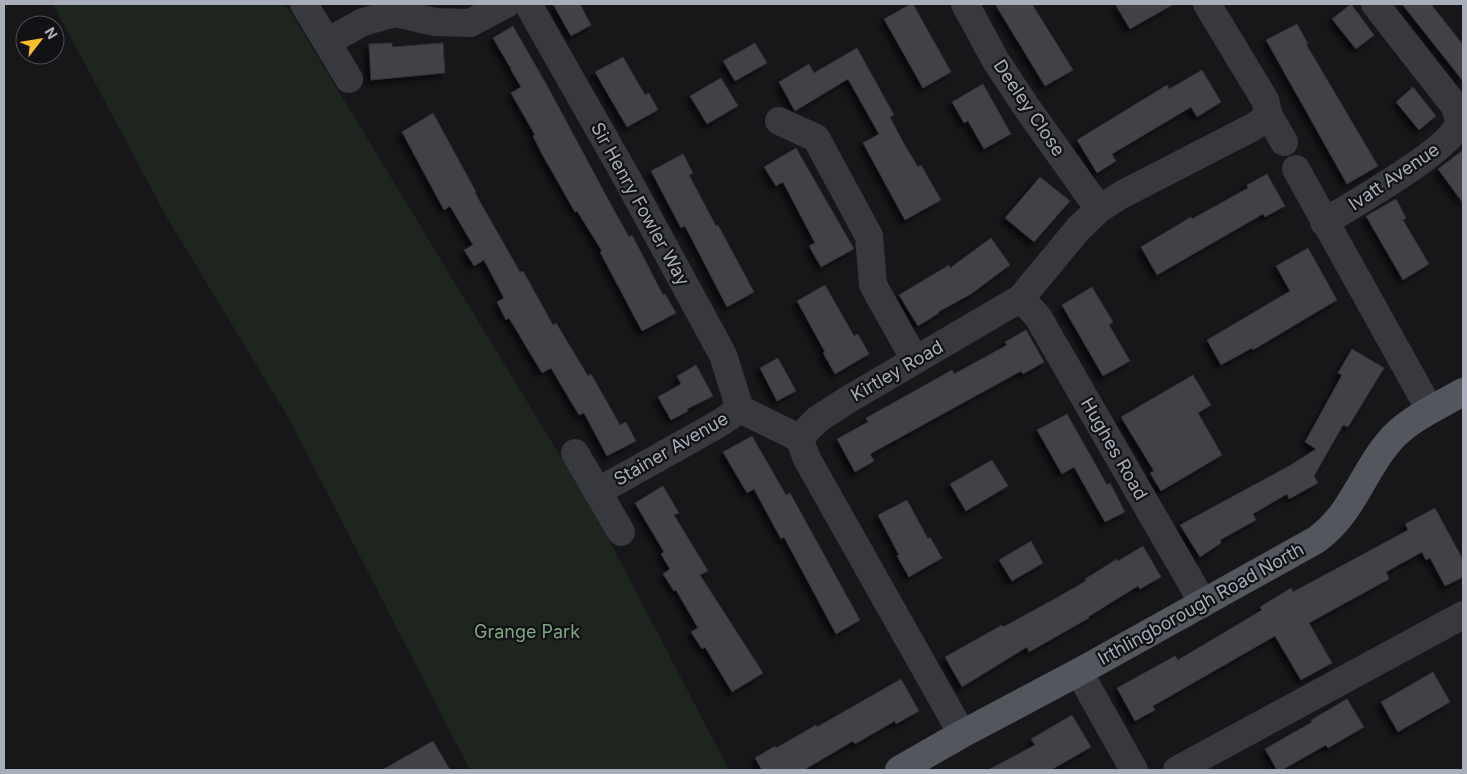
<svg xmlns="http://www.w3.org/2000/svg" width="1467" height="774" viewBox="0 0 1467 774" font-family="Inter,sans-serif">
<defs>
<filter id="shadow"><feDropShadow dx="-4.5" dy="4.5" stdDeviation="2.5" flood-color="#0009"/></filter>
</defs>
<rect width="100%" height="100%" fill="#17171a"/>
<path fill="#1d251e" d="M 53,4 L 283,4 L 290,11 L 597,517 L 727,766 L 728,770 L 470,770 L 288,417 L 167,218 Z"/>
<path fill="#414247" stroke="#313136" filter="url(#shadow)" d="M 553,4 L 580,4 L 591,25 L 571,36 Z
M 911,4 L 913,4 L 951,72 L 923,88 L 884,19 Z
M 995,4 L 1032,4 L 1073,70 L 1045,86 Z
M 1115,4 L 1174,4 L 1130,29 Z
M 1351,4 L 1374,35 L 1356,49 L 1332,19 Z
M 1402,4 L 1431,4 L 1463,45 L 1463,81 Z
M 1297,24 L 1308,44 L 1306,44 L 1378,166 L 1347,184 L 1266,40 Z
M 513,26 L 549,89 L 609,201 L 629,237 L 632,235 L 663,295 L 665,294 L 676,313 L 642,331 L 600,252 L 602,251 L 577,211 L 575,212 L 542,154 L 533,136 L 535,135 L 511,93 L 521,87 L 510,68 L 512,67 L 510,67 L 493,38 Z
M 392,43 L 392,47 L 443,43 L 445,73 L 371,80 L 369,44 Z
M 755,43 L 767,63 L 735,81 L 723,61 Z
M 857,48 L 894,115 L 890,117 L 903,142 L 918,167 L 921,165 L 941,200 L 905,220 L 863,143 L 879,134 L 848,79 L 795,111 L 779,82 L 809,64 L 814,73 Z
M 623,57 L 645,95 L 649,93 L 658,110 L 627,127 L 595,72 Z
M 1202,70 L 1221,102 L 1197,117 L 1191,107 L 1112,154 L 1116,161 L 1097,173 L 1077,140 L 1167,85 L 1169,89 Z
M 721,78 L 738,106 L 707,124 L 690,96 Z
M 983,84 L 1011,134 L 984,149 L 968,121 L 964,123 L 952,102 Z
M 1413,87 L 1436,116 L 1419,130 L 1396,102 Z
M 433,113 L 476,192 L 475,193 L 520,272 L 523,271 L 553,325 L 556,323 L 588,376 L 591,374 L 620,425 L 626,422 L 636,441 L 607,456 L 584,413 L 579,415 L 551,368 L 542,373 L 509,318 L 506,320 L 497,302 L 504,298 L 484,260 L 474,266 L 464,250 L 473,245 L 450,206 L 444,210 L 402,132 Z
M 796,148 L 854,249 L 821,267 L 809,246 L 815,243 L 783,182 L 776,186 L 764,167 Z
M 1463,150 L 1463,203 L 1438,169 Z
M 683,154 L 693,173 L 689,175 L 716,226 L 718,225 L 754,292 L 727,307 L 685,226 L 681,228 L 651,171 Z
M 1267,174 L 1285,206 L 1265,217 L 1263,214 L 1157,275 L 1141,247 L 1191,217 L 1192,219 L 1248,188 L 1247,185 Z
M 1040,177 L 1070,201 L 1034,242 L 1005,218 Z
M 1396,199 L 1406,218 L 1403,220 L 1429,264 L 1403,280 L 1366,216 Z
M 991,238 L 1010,265 L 971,294 L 938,312 L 939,313 L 918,326 L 899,295 L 949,265 L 950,268 Z
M 1308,248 L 1337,300 L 1253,350 L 1252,348 L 1221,365 L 1207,340 L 1290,291 L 1276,266 Z
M 825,285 L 854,336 L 858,334 L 869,354 L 835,374 L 823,353 L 825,352 L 797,301 Z
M 1092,287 L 1113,322 L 1109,325 L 1130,361 L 1103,376 L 1062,305 Z
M 1026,330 L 1044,362 L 1023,374 L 1021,371 L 870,454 L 874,461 L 855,472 L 837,439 L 868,422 L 866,418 L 952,370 L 954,374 L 1007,345 L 1005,342 Z
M 1352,349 L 1384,368 L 1348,427 L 1343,425 L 1314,476 L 1318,483 L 1289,499 L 1287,494 L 1253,514 L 1256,520 L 1220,540 L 1221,543 L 1200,557 L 1180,525 L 1289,466 L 1316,449 L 1305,442 L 1342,375 L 1338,373 Z
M 778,358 L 796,391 L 777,401 L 760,368 Z
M 696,365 L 713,396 L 687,409 L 688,411 L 671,420 L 658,397 L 681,384 L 677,376 Z
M 1193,375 L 1211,405 L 1198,413 L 1222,455 L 1161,491 L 1150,473 L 1154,471 L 1121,417 Z
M 1067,414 L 1107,485 L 1110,483 L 1125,512 L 1105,522 L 1074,467 L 1062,474 L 1037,430 Z
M 752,436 L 786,495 L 790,493 L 860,620 L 836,634 L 784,537 L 781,539 L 754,489 L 747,493 L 723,452 Z
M 992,460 L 1008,486 L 966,511 L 950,484 Z
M 663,486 L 679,513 L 674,515 L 708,571 L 700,575 L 763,673 L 732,692 L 705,647 L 702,649 L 691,632 L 698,628 L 676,590 L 674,591 L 663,574 L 670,569 L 661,554 L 664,552 L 635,503 Z
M 907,500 L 928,539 L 930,537 L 942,558 L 909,577 L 897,556 L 899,555 L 878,515 Z
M 1435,508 L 1463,560 L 1463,577 L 1445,586 L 1430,558 L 1426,560 L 1422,552 L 1386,572 L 1389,579 L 1309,623 L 1332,663 L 1301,680 L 1275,636 L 1153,706 L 1155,710 L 1135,721 L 1117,688 L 1175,656 L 1178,660 L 1262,610 L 1260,607 L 1291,588 L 1293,592 L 1408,530 L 1405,524 Z
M 1031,541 L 1043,563 L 1012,581 L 999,560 Z
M 1143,546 L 1161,577 L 1140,589 L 1138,586 L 1088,617 L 1089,618 L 1029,652 L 1027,647 L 962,687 L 945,657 L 1002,625 L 1003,627 L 1058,597 L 1086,581 L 1085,579 L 1117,559 L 1118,561 Z
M 1433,672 L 1450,702 L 1398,732 L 1381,702 Z
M 901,679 L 919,711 L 896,724 L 895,721 L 855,744 L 853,741 L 804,770 L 762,770 L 755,758 L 775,746 L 776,748 L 816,725 L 817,727 Z
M 1347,699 L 1364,727 L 1328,748 L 1326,745 L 1282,770 L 1277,770 L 1265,749 L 1312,722 L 1311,720 Z
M 1072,715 L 1091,747 L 1051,770 L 988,770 L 1035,745 L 1031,739 Z
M 433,741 L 450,770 L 382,770 Z"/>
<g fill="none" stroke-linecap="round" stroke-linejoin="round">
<path stroke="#38393f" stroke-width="28" d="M 304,4 L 349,79
M 528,4 L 624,173 L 723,355 L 740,409
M 965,4 L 996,61 L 1027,108 L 1099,209
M 1207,4 L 1265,100 L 1269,116 L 1284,142
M 327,42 L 363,22 L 395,13 L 435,22 L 470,23 L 506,4
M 779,121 L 816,138 L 869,236 L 873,285 L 915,360
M 1296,169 L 1430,410
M 1324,222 C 1351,206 1451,149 1458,124 C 1460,118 1456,111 1454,105 L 1375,4
M 1021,298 L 1038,317 L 1203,603
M 740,409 L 799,438
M 799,438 L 818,419 L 849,399 L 1021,298 L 1079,228 L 1099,209 L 1121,195 L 1253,127 L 1269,116
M 799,438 L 807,459 L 962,734
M 575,453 L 621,532
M 597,492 L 720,423 L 740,409
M 1079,672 L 1134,770
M 1177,770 L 1463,615"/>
<path stroke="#54565e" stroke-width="28" d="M 899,770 L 962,734 L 1079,672 L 1316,540 C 1352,514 1361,476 1387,444 C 1406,420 1437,407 1463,392"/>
</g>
<g text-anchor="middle" stroke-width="4.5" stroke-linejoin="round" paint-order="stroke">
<g font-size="18" fill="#a9aebb" stroke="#121215">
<text transform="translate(1029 108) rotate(56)" y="6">Deeley Close</text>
<text transform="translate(1394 177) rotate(-34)" y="6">Ivatt Avenue</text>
<text transform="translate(640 204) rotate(61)" y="6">Sir Henry Fowler Way</text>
<text transform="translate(897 371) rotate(-30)" y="6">Kirtley Road</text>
<text transform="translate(671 449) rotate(-30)" y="6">Stainer Avenue</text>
<text transform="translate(1114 449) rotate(60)" y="6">Hughes Road</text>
<text transform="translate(1201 604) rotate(-29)" y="6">Irthlingborough Road North</text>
</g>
<g font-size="18" fill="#7ea782" stroke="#121215">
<text x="527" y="638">Grange Park</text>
</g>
</g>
<rect width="1467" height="774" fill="none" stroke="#a9aebb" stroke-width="10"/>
<g transform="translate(40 40) rotate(59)"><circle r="24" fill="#121215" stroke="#4e5057"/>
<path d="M0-4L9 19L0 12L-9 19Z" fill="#ffbe2a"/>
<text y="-8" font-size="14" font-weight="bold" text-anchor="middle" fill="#a9aebb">N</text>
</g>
</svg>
